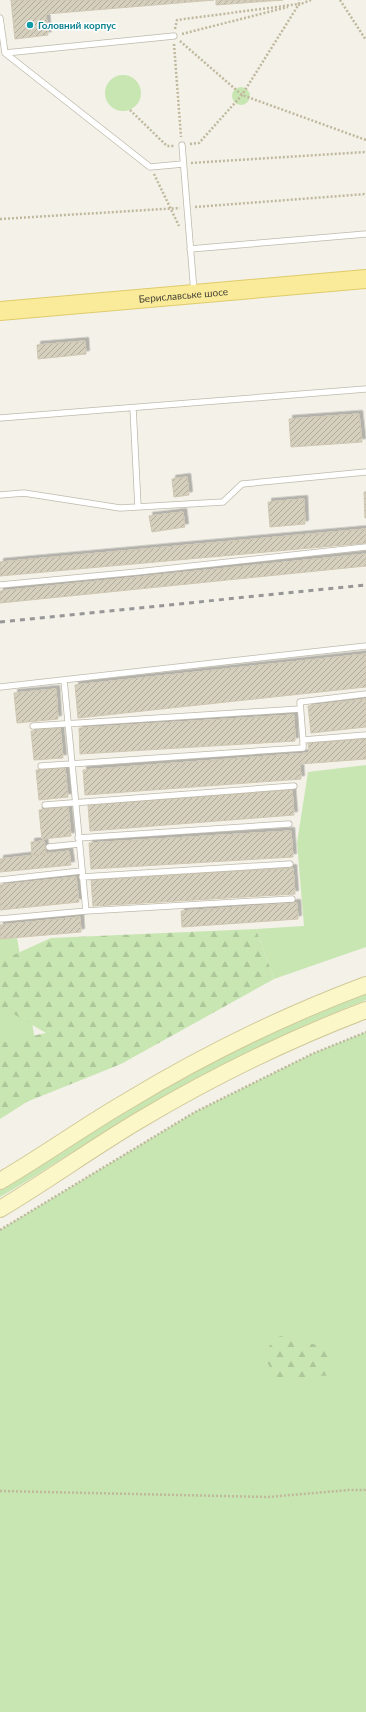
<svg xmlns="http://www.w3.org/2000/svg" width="366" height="1712" viewBox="0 0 366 1712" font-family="Lato,sans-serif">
<defs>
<pattern id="forest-firs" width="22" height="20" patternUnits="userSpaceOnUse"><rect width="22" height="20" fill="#c8e6b2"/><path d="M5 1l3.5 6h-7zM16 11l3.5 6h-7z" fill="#adc69a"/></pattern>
<pattern id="building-hatch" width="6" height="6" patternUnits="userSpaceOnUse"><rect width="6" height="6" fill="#d5cfbe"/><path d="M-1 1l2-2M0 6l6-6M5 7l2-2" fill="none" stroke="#afaa9b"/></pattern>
<filter id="shadow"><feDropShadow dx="3.5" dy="-3.5" stdDeviation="0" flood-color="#0004"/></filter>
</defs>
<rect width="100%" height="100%" fill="#f3f1e8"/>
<path fill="#c8e6b2" d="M105 93a18 18 0 1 1 36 0a18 18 0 1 1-36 0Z
M232 96a9 9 0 1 1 18 0a9 9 0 1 1-18 0Z
M 366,765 L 366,947 L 274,979 L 256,929 L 304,926 L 297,843 L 308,772 Z
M 17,938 L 44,1091 L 0,1119 L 0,939 Z
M 366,992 L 366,1000 C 290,1030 218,1065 147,1106 C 97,1135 50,1168 0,1197 L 0,1187 L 107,1120 L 237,1049 L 285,1026 Z
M 366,1032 L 366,1712 L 0,1712 L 0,1230 L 195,1112 L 312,1054 Z"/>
<path fill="url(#forest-firs)" d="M 256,929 L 274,979 L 121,1064 L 4,1111 L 0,1110 L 0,1043 L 46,1033 L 0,1006 L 0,961 L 51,938 Z
M 280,1336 L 326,1347 L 332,1375 L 277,1380 L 262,1353 Z"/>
<path fill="url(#building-hatch)" stroke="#cfc7b1" filter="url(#shadow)" d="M 11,0 L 214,0 L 46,14 L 48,35 L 15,39 Z
M 216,0 L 283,0 L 216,5 Z
M 85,341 L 86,354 L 38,359 L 37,345 Z
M 359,414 L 362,442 L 291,447 L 289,419 Z
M 187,477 L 189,495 L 174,497 L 172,479 Z
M 364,492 L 366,492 L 366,518 L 365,518 Z
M 304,499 L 305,524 L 270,527 L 268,502 Z
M 183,512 L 185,527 L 152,532 L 149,516 Z
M 366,529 L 366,543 L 0,576 L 0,562 Z
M 366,554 L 366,566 L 0,603 L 0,591 Z
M 366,654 L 366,687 L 78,718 L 75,685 Z
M 56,689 L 58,719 L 17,723 L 14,693 Z
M 366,699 L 366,727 L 311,733 L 308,706 Z
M 294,715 L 295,741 L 80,754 L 79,728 Z
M 60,728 L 63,758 L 34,760 L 31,731 Z
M 366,739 L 366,759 L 300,764 L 301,779 L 85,795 L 83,770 L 309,753 L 308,743 Z
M 65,768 L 68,797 L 39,800 L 36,770 Z
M 292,790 L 294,815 L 90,831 L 88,805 Z
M 68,807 L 71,836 L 42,839 L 39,810 Z
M 291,831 L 293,857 L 91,869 L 89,843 Z
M 44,841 L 46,854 L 32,855 L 31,842 Z
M 69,851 L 71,865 L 0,872 L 0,859 Z
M 293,868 L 295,894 L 93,906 L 91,880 Z
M 76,877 L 79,902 L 0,910 L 0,885 Z
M 297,903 L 298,919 L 182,927 L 181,911 Z
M 80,917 L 81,932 L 0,939 L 0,925 Z"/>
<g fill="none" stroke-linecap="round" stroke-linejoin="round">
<defs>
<path id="lane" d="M 0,18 L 5,53 L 150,167 L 183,164
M 5,53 L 174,36
M 182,145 L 194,292
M 190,249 L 366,234
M 133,408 L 138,507
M 0,418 L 366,389
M 0,495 L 24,493 L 120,508 L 223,502 L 242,484 L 366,472
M 0,585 L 137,572 L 366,547
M 0,687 L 366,646
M 33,726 L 300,709
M 303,740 L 300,702 L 366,694
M 41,766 L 303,748 L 303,740 L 366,735
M 45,805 L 294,786
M 78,838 L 289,824
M 49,847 L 79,844
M 82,877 L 290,864
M 0,880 L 81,871
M 86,911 L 292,899
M 0,919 L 86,911 L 64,680"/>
<path id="secondary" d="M 0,1181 C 43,1156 83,1127 126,1102 C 202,1056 283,1016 366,985
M 0,1209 C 47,1181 91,1149 138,1121 C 210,1078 287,1040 366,1010"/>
<g id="primary">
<path id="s1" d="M 0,311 L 366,279"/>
</g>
</defs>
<use href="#lane" stroke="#bfbaab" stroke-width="7"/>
<use href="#secondary" stroke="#d1ca99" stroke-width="18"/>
<use href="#primary" stroke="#dfcb6a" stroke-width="20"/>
<path stroke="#c0b89d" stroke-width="2.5" stroke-dasharray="2 2" stroke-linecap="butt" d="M 340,0 L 366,40
M 298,5 L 311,0
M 175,29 L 177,20 L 299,4 L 299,0
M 182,34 L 288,7
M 180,41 L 242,95 L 366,140
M 174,44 L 181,137
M 130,110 L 167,146 L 175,146
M 190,144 L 199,143 L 242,95 L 299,4
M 191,163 L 366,152
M 154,174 L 179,226
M 195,207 L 366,194
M 0,219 L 180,208
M 0,1230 L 195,1112 L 312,1054 L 366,1032
M 0,1491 L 268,1497 L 349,1490 L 366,1490"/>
<use href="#lane" stroke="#fff" stroke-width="5.5"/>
<use href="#secondary" stroke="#fcf7c9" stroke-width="16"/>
<use href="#primary" stroke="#faeb9a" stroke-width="18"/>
<path stroke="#979797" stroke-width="3" stroke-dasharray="5 5" stroke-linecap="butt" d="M 0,622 L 366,585"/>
</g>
<circle fill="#0f9aa8" stroke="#fff" stroke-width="1.5" cx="30" cy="25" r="4"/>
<g text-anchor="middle" stroke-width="3" stroke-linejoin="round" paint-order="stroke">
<g font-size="10" font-weight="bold" fill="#0d838f" stroke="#fff" text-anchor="start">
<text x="38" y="29">Головний корпус</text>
</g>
<g font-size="10" fill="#464237" stroke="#fff">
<text dy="4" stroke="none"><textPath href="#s1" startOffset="184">Бериславське шосе</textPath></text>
</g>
</g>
</svg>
